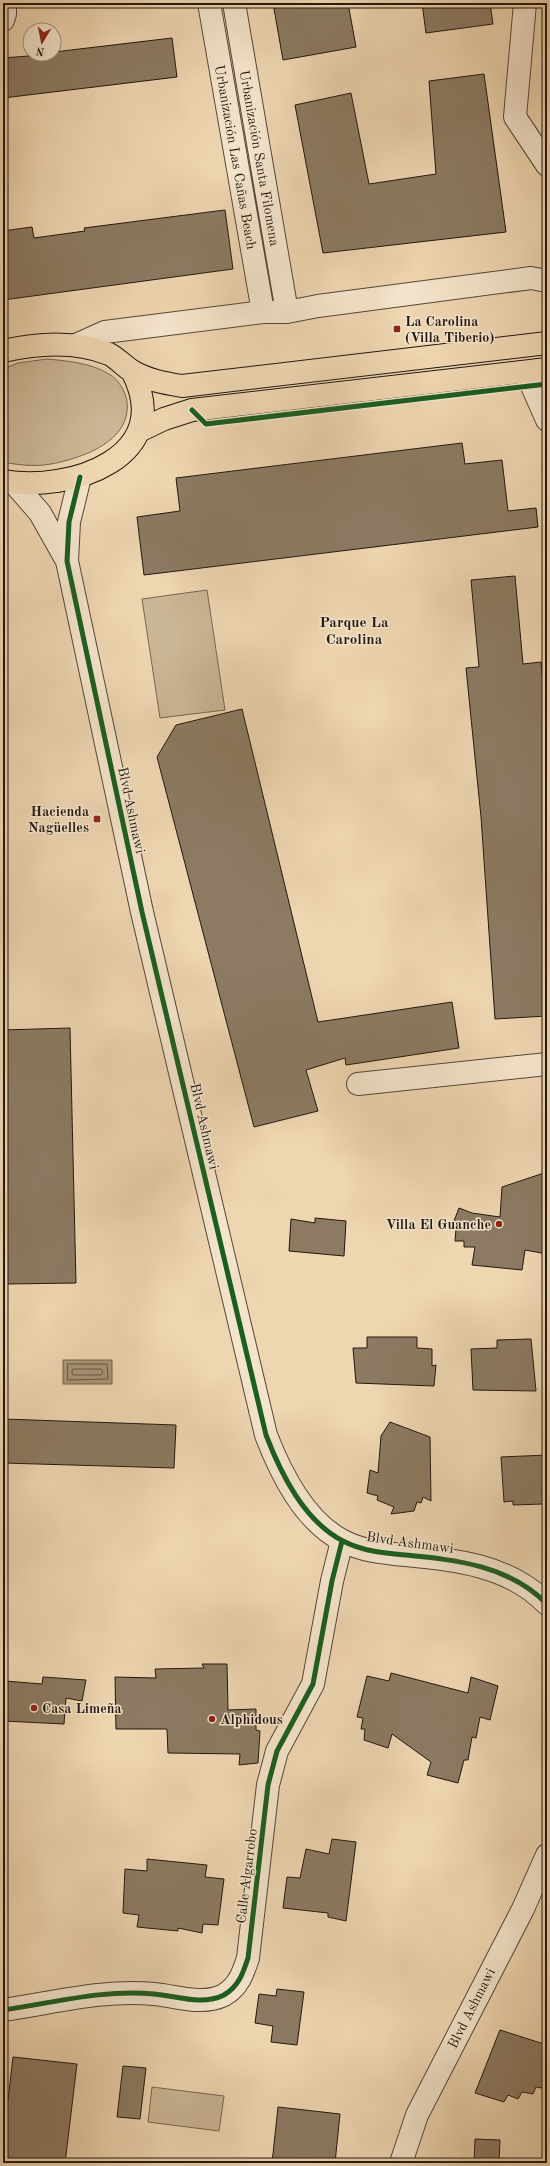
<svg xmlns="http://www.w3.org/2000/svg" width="550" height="2166" viewBox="0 0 550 2166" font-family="'Old Standard TT',serif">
<rect width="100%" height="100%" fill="#eed6b1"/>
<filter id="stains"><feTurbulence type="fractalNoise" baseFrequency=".005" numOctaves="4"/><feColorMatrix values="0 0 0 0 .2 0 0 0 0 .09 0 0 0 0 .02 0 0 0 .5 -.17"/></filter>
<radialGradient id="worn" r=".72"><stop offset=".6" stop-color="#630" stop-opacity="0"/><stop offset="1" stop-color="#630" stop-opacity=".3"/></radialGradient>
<path fill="#cbb695" stroke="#766652" d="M 47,359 C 68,361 91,363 109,374 C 118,379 125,390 127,401 C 132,441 83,458 51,464 C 35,467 19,465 3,462 L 3,369 L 18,363 Z
M 207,590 L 225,710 L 160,718 L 142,599 Z
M 152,2087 L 224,2096 L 219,2131 L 148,2122 Z"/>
<path fill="#a9957a" stroke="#73634f" d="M 63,1360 L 112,1360 L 112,1384 L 63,1384 Z"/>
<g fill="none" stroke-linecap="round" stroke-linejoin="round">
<path stroke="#665644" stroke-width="1" d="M 68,1364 L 107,1364 L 108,1379 L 68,1380 Z
M 73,1369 L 101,1369 L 103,1373 L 101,1375 L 73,1375 L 72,1373 Z"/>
</g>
<path fill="#8c7a63" stroke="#22170f" d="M 273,3 L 348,3 L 356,47 L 283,60 Z
M 422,3 L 490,3 L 493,24 L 426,33 Z
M 172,38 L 177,77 L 3,98 L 3,58 L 54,54 L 54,52 Z
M 484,74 L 506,232 L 323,253 L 295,105 L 351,93 L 369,184 L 436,174 L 429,81 Z
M 225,210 L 233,269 L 3,300 L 3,231 L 32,227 L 34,238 L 85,231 L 84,228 Z
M 462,443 L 465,464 L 502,460 L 508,511 L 536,508 L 538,527 L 144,575 L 137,517 L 180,511 L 176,478 Z
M 515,576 L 523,664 L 541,662 L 543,685 L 547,684 L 547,1016 L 495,1019 L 481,817 L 466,668 L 479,667 L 471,580 Z
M 242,709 L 318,1022 L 452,1002 L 459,1048 L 346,1065 L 345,1058 L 306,1070 L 318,1111 L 254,1127 L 157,757 L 176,725 Z
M 70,1028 L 76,1283 L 7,1284 L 3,1030 Z
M 547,1172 L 547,1254 L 525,1250 L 522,1270 L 472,1265 L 475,1247 L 464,1247 L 464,1241 L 455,1241 L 456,1229 L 452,1226 L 459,1208 L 472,1213 L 500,1217 L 502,1187 Z
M 315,1218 L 346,1221 L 344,1256 L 289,1251 L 291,1219 L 315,1223 Z
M 367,1337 L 417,1337 L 417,1348 L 432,1349 L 432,1366 L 436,1365 L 434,1386 L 356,1383 L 353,1348 L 367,1348 Z
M 531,1339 L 536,1391 L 473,1390 L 471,1349 L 497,1348 L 497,1340 Z
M 3,1419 L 176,1425 L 174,1468 L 3,1463 Z
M 390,1422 L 430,1437 L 431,1501 L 423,1497 L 421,1503 L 417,1502 L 414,1511 L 391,1514 L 394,1507 L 377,1500 L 378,1496 L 367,1493 L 370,1470 L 378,1473 L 381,1436 Z
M 547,1455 L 547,1489 L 542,1489 L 543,1504 L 513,1505 L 513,1501 L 504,1502 L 501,1457 Z
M 202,1664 L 227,1664 L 228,1710 L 256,1709 L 256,1730 L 260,1731 L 258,1763 L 239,1765 L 240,1754 L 168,1753 L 167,1729 L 116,1729 L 115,1677 L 156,1678 L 155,1669 L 204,1668 Z
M 391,1673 L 468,1693 L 471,1677 L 498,1686 L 490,1720 L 480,1717 L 476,1738 L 472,1737 L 468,1760 L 464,1760 L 458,1783 L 427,1775 L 431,1762 L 392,1734 L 388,1748 L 364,1740 L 365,1729 L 361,1729 L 363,1718 L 357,1717 L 367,1676 L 389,1681 Z
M 43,1677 L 86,1680 L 82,1701 L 66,1698 L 64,1724 L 3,1721 L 3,1691 L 5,1681 L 42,1684 Z
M 332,1839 L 356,1842 L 346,1921 L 328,1917 L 328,1913 L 283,1908 L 287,1877 L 300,1878 L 306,1849 L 329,1854 Z
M 147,1859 L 207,1865 L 205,1877 L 224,1879 L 218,1925 L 203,1924 L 202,1933 L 178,1928 L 178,1931 L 137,1927 L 139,1915 L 123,1913 L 125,1869 L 147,1871 Z
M 277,1989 L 304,1992 L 297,2045 L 271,2042 L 273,2026 L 255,2023 L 259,1994 L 276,1996 Z
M 500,2030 L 547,2045 L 547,2074 L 542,2088 L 536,2087 L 533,2094 L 522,2092 L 518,2099 L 508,2095 L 504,2102 L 475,2093 Z
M 13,2057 L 77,2064 L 65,2163 L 3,2163 L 3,2143 Z
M 123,2066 L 146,2068 L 140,2119 L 117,2117 Z
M 278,2107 L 340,2114 L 335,2163 L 272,2163 Z
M 475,2139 L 500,2140 L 499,2163 L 474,2163 Z"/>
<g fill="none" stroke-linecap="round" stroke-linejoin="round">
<defs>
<path id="minor" d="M 209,3 L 263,312
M 234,3 L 287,312
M 525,3 L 515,117 L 547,165
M 3,20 L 5,14 L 5,3
M 76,345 L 105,332 L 263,312 L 287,312 L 318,306 L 531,278 L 547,281
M 522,372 L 532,386 L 547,420
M 80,477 L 69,522 L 67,561 L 142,912 L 266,1435 C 281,1474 304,1521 343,1541 C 362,1551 383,1553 405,1555 C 456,1560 509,1565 547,1604
M 14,483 L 40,513 L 67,561
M 358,1084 L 547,1064
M 3,2010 C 53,2003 103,1989 154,1994 C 177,1996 202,2006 224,1995 C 239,1986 243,1973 248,1958 L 268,1785 L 277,1751 L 313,1684 L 332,1581 L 342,1541
M 401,2163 L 417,2115 L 523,1909 L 547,1855"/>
<path id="major" d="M 3,351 C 38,343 75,340 109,354 C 117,358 124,366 132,371 C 147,380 164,383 182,386 L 547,343
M 139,431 L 164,419 L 192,410 L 547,369
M 3,481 C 70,493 177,457 132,371"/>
</defs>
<use href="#minor" stroke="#554738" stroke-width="24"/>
<use href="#major" stroke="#22170f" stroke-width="24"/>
<use href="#minor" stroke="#f4e4cc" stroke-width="22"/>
<use href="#major" stroke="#eed6b1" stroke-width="22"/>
<defs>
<path id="cycleway" d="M 192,410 L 206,424 L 547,384
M 80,477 L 69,522 L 67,561 L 142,912 L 266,1435 C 281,1474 304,1521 343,1541 C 362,1551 383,1553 405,1555 C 456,1560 509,1565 547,1604
M 3,2010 C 53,2003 103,1989 154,1994 C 177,1996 202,2006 224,1995 C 239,1986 243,1973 248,1958 L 268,1785 L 277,1751 L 313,1684 L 332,1581 L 342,1541"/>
</defs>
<use href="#cycleway" stroke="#f4e4cc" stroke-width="8"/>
<use href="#cycleway" stroke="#1b5e20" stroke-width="5"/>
</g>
<g fill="#8f2418" stroke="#f4e4cc" stroke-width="1.5">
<rect x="393" y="325" width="8" height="8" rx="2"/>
<rect x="93" y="815" width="8" height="8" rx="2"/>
<circle cx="499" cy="1224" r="4"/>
<circle cx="34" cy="1708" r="4"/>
<circle cx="212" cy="1719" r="4"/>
</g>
<g text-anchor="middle" stroke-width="3" stroke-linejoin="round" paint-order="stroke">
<g font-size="14" fill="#22170f" stroke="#f4e4cc">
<text transform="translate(236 157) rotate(80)" y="5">Urbanización Las Cañas Beach</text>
<text transform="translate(260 158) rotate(80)" y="5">Urbanización Santa Filomena</text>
<text transform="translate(132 810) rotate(78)" y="5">Blvd Ashmawi</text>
<text transform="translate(205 1126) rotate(77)" y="5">Blvd Ashmawi</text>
<text transform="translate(410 1542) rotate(8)" y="5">Blvd Ashmawi</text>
<text transform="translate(246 1876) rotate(-83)" y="5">Calle Algarrobo</text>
<text transform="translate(471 2008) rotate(-63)" y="5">Blvd Ashmawi</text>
</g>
<g font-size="14" font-weight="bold" fill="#22170f" stroke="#f4e4cc" text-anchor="start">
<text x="405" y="326">La Carolina<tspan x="405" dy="16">(Villa Tiberio)</tspan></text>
<text x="89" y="816" text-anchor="end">Hacienda<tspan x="89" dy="16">Nagüelles</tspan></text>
<text x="491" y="1229" text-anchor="end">Villa El Guanche</text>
<text x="42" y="1713">Casa Limeña</text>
<text x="220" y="1724">Alphidous</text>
</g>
<g font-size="15" font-weight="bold" fill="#22170f" stroke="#f4e4cc">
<text x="354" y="627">Parque La<tspan x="354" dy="17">Carolina</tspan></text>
</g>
</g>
<rect width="550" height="2166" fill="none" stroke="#eed6b1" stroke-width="16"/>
<rect x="4" y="4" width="542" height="2158" fill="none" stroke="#22170f" stroke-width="2"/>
<rect x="8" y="8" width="534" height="2150" fill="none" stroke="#22170f"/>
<g transform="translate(42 42) rotate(190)"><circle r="19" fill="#f4e4cc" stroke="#a09280"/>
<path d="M0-3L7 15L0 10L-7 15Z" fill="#8f2418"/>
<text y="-6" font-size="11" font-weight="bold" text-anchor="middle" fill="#22170f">N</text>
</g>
<rect width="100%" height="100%" filter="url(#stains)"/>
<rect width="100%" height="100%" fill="url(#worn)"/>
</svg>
